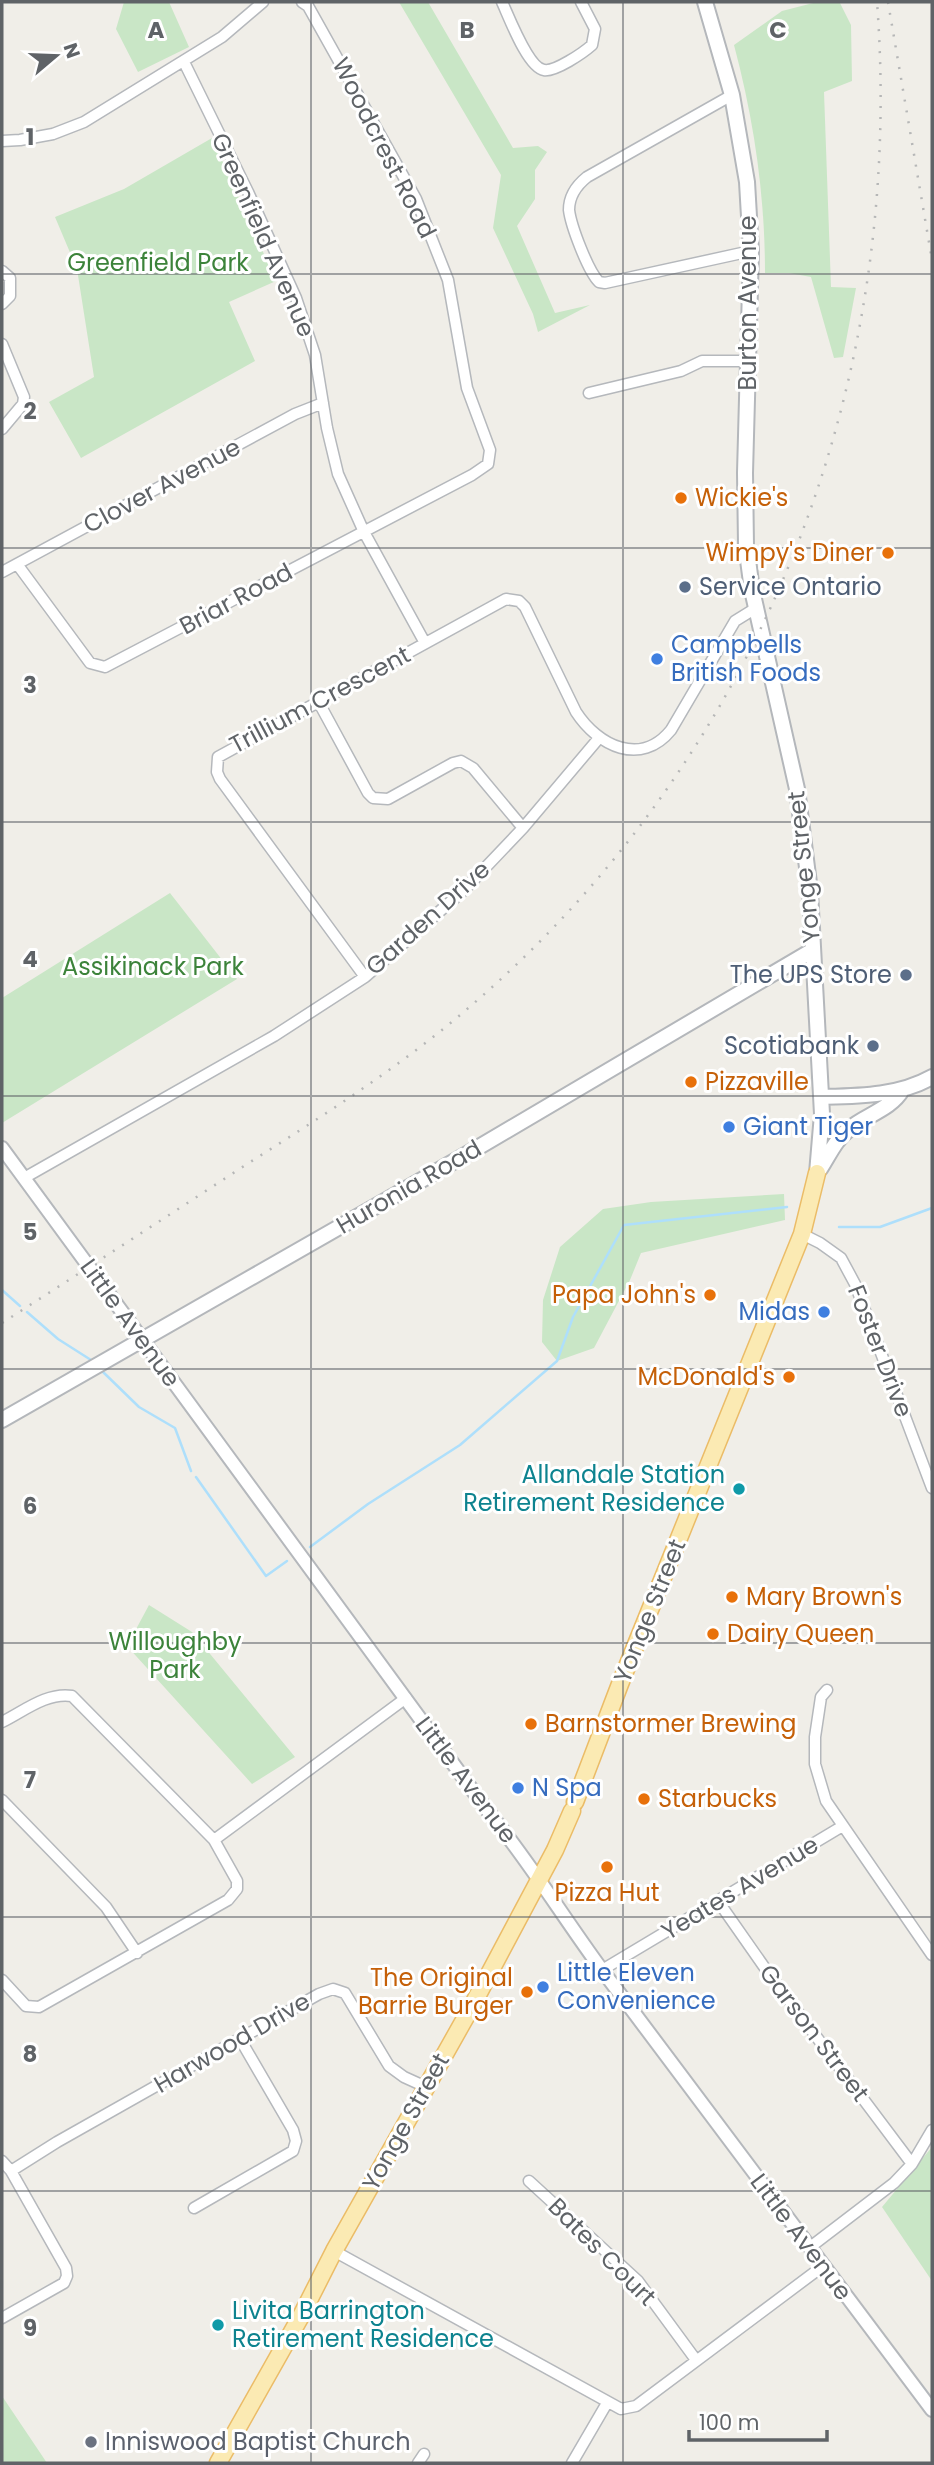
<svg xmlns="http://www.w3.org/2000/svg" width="934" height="2465" viewBox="0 0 934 2465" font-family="Poppins,sans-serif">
<rect width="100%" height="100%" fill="#f0eee8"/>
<path fill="#c9e6c6" d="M 124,2 L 169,2 L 189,47 L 138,72 L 116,29 Z
M 399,2 L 428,2 L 513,148 L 538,146 L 547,152 L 535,170 L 535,199 L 517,226 L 555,313 L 590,305 L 538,332 L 533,314 L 493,228 L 501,175 Z
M 817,2 L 840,3 L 851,25 L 852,81 L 824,92 L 831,287 L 856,288 L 843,357 L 834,358 L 811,277 L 789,273 L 765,273 C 765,195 754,120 734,45 L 782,11 Z
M 212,138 L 276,281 L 229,302 L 255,361 L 81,458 L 49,402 L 94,377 L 77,269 L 55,217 L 124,189 Z
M 170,893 L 237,979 L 2,1123 L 2,998 Z
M 784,1194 L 785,1220 L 641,1253 L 630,1280 L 594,1348 L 557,1361 L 542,1342 L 543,1300 L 560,1247 L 603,1209 L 651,1202 Z
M 149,1605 L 192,1632 L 295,1757 L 252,1784 L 127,1646 Z
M 932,2147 L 932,2281 L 882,2207 Z
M 2,2396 L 47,2463 L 2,2463 Z"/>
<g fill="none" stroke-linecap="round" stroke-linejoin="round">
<path stroke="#aedffb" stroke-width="2.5" d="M 839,1227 L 880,1227 L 932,1208
M 2,1290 L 20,1306
M 27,1312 L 58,1339 L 91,1360
M 102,1371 L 139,1407 L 175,1428 L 191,1471
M 196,1477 L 266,1576 L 287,1561
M 310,1547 L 368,1504 L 460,1445 L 557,1361 L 573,1317 L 624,1225 L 787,1207"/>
<defs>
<path id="minor" d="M 502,2 C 509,17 528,68 544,70 C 555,72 583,53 592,45 L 595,29 L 581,2
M 184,62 L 248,192 L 296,298 L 315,355 L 327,428 L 338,474 L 364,532 L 425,643
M 732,95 L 587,177 C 577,185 569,196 569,210 C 571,226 588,271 599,282 L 605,283 L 751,251
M 2,141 L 20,140 L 53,134 L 84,122 L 222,37 L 263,2
M 2,271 L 10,278 L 10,296 L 2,304
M 2,344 L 24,397 L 23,404 L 2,429
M 589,393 L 681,371 L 702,361 L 749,361
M 17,564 L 90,663 L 105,667 L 472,475 L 488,464 L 490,450 L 467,388 L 448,280 L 416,199 L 308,6 L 302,2
M 2,572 L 295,414 L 323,403
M 318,701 L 368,793 L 373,798 L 388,799 L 453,763 L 461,761 L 473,768 L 523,828
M 365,977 L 220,779 L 217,772 L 218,757 L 506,599 L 519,601 L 525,607 L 576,712 C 598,746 641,767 671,730 L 735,621 L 756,608
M 24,1178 L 274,1036 L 365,977 L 465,889 L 523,828 L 599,738
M 802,1234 L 820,1243 L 841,1258 L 855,1284 L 932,1488
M 827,1690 L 821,1697 L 815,1737 L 815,1764 L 826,1801 L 932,1955
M 2,1722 C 24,1711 47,1692 72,1696 L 214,1840 L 237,1881 L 237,1889 L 228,1900 L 39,2007 L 26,2006 L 2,1980
M 2,1800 L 106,1907 L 137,1953
M 214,1840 L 406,1698
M 718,1901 L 767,1971 L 912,2164
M 602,1970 L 841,1827
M 2,2161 L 11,2171 L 66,2268 L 67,2276 L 64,2283 L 2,2318
M 11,2171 L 57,2142 L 319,1994 L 333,1989 L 345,1993 L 389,2066 L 404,2077 L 426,2087
M 529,2181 L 638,2281 L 696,2360
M 194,2208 L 293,2151 L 296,2141 L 293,2130 L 240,2039
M 809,2248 L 894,2183 L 912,2164 L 932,2130
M 334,2251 L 621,2409 L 636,2406 L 823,2266
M 418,2463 L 424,2454
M 572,2463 L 607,2403"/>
<path id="tertiary" d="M 2,1148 L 487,1810 C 529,1861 563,1917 602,1970 L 932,2410"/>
<path id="secondary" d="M 705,2 L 732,95 L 747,182 L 751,251 L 745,473 L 746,545 L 752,590 L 797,789 L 810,891 L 822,1114 L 817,1173
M 821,1097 C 859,1096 898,1096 932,1077
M 820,1169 C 829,1155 836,1139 849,1129 C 866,1115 891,1109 902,1090
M 2,1420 L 467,1154 L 813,950"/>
<path id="primary" d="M 575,1802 L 620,1684 L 802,1234 L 817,1173
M 218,2463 L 301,2316 L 334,2251 L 472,2006 L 555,1850 L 572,1811"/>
</defs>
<use href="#minor" stroke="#b5b8bc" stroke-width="13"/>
<use href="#tertiary" stroke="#b5b8bc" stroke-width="16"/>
<use href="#secondary" stroke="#b4b7bb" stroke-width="18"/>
<use href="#primary" stroke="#ebbc67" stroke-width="19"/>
<use href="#minor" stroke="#fff" stroke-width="10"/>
<use href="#tertiary" stroke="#fff" stroke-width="12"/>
<use href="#secondary" stroke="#fff" stroke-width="14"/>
<use href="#primary" stroke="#fbeab3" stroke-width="16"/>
<path stroke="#b6b7b7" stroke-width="2.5" stroke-dasharray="2 9" stroke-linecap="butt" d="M 888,2 L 932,260
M 2,1323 C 83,1271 163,1219 244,1166 C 321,1117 397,1069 466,1010 C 761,759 906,385 877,2"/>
</g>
<path fill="none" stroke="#5f6367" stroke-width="2" stroke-opacity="0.55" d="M 311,2 L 311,2463M 623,2 L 623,2463M 2,274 L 932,274M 2,548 L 932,548M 2,822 L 932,822M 2,1096 L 932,1096M 2,1369 L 932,1369M 2,1643 L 932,1643M 2,1917 L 932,1917M 2,2191 L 932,2191"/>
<g fill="#e8710a" stroke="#fff" stroke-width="2.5">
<circle cx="681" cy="498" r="7"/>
<circle cx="888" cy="553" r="7"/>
<circle cx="691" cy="1082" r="7"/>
<circle cx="710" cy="1295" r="7"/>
<circle cx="789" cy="1377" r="7"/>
<circle cx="732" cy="1597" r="7"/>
<circle cx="713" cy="1634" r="7"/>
<circle cx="531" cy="1724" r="7"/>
<circle cx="644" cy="1799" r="7"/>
<circle cx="607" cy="1867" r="7"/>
<circle cx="527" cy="1992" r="7"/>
</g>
<g fill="#5c6f8a" stroke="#fff" stroke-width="2.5">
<circle cx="685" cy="587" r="7"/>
<circle cx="906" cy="975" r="7"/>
<circle cx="873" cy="1046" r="7"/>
</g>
<g fill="#3f7fe0" stroke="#fff" stroke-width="2.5">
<circle cx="657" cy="659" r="7"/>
<circle cx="729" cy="1127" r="7"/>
<circle cx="824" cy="1312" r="7"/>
<circle cx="518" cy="1788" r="7"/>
<circle cx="543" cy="1987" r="7"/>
</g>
<g fill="#0f9aa8" stroke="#fff" stroke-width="2.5">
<circle cx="739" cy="1489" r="7"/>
<circle cx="218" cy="2325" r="7"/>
</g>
<circle fill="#6b7280" stroke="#fff" stroke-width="2.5" cx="91" cy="2442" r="7"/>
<g text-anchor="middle" stroke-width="6" stroke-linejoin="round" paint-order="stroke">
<g font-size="24" fill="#5f6367" stroke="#fff">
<text transform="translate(384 148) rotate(63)" y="8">Woodcrest Road</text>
<text transform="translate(263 235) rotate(66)" y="8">Greenfield Avenue</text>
<text transform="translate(748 303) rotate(-90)" y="8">Burton Avenue</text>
<text transform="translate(162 486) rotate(-28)" y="8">Clover Avenue</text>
<text transform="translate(236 599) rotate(-28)" y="8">Briar Road</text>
<text transform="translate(320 700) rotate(-28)" y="8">Trillium Crescent</text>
<text transform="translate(804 867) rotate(-96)" y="8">Yonge Street</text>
<text transform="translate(428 918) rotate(-42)" y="8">Garden Drive</text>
<text transform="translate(409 1187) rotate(-30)" y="8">Huronia Road</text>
<text transform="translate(130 1323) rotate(54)" y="8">Little Avenue</text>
<text transform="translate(880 1351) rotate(69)" y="8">Foster Drive</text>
<text transform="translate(650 1611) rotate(-68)" y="8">Yonge Street</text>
<text transform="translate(466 1780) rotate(53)" y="8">Little Avenue</text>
<text transform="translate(740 1888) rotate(-31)" y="8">Yeates Avenue</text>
<text transform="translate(814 2033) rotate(53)" y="8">Garson Street</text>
<text transform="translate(232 2043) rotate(-30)" y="8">Harwood Drive</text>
<text transform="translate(406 2122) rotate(-61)" y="8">Yonge Street</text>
<text transform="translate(801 2237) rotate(53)" y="8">Little Avenue</text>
<text transform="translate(602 2252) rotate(45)" y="8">Bates Court</text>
</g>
<g font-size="24" fill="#3c833a" stroke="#fff">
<text x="158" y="271">Greenfield Park</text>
<text x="153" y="975">Assikinack Park</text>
<text x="175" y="1650">Willoughby<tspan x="175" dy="28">Park</tspan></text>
</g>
<g font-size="24" fill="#c56008" stroke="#fff" text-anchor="start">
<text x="695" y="506">Wickie's</text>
<text x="874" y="561" text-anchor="end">Wimpy's Diner</text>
<text x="705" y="1090">Pizzaville</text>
<text x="696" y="1303" text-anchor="end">Papa John's</text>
<text x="775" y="1385" text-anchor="end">McDonald's</text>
<text x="746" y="1605">Mary Brown's</text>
<text x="727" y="1642">Dairy Queen</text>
<text x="545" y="1732">Barnstormer Brewing</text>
<text x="658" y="1807">Starbucks</text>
<text x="607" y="1901" text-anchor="middle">Pizza Hut</text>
<text x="513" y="1986" text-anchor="end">The Original<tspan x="513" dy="28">Barrie Burger</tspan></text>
</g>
<g font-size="24" fill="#4e5e75" stroke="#fff" text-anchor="end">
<text x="699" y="595" text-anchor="start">Service Ontario</text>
<text x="892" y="983">The UPS Store</text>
<text x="859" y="1054">Scotiabank</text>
</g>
<g font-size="24" fill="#366cbe" stroke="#fff" text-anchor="start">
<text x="671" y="653">Campbells<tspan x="671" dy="28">British Foods</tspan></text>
<text x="743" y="1135">Giant Tiger</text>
<text x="810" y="1320" text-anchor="end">Midas</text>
<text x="532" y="1796">N Spa</text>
<text x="557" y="1981">Little Eleven<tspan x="557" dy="28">Convenience</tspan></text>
</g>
<g font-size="24" fill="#0d838f" stroke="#fff" text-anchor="end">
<text x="725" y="1483">Allandale Station<tspan x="725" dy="28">Retirement Residence</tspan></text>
<text x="232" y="2319" text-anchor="start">Livita Barrington<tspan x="232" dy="28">Retirement Residence</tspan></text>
</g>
<g font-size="24" fill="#5b616d" stroke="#fff" text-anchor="start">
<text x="105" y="2450">Inniswood Baptist Church</text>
</g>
</g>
<g font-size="23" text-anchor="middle" font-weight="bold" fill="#5f6367" stroke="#fff" stroke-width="6" stroke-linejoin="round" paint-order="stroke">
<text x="156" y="38">A</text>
<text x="467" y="38">B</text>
<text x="778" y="38">C</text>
<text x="30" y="145">1</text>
<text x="30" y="419">2</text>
<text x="30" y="693">3</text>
<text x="30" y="967">4</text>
<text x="30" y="1240">5</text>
<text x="30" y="1514">6</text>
<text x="30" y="1788">7</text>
<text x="30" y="2062">8</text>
<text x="30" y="2336">9</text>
</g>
<rect width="934" height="2465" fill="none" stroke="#5f6367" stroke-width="7"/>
<g transform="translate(56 56) rotate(71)" stroke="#ffffff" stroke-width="5" paint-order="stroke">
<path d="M0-5L12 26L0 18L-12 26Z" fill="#5f6367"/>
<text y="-10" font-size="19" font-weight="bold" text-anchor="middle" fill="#5f6367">N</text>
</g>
<path d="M689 2430v10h138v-10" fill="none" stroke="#5f6367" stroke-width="3.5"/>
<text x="699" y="2430" font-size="21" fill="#5f6367" stroke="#ffffff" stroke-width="5" paint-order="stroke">100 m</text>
</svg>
